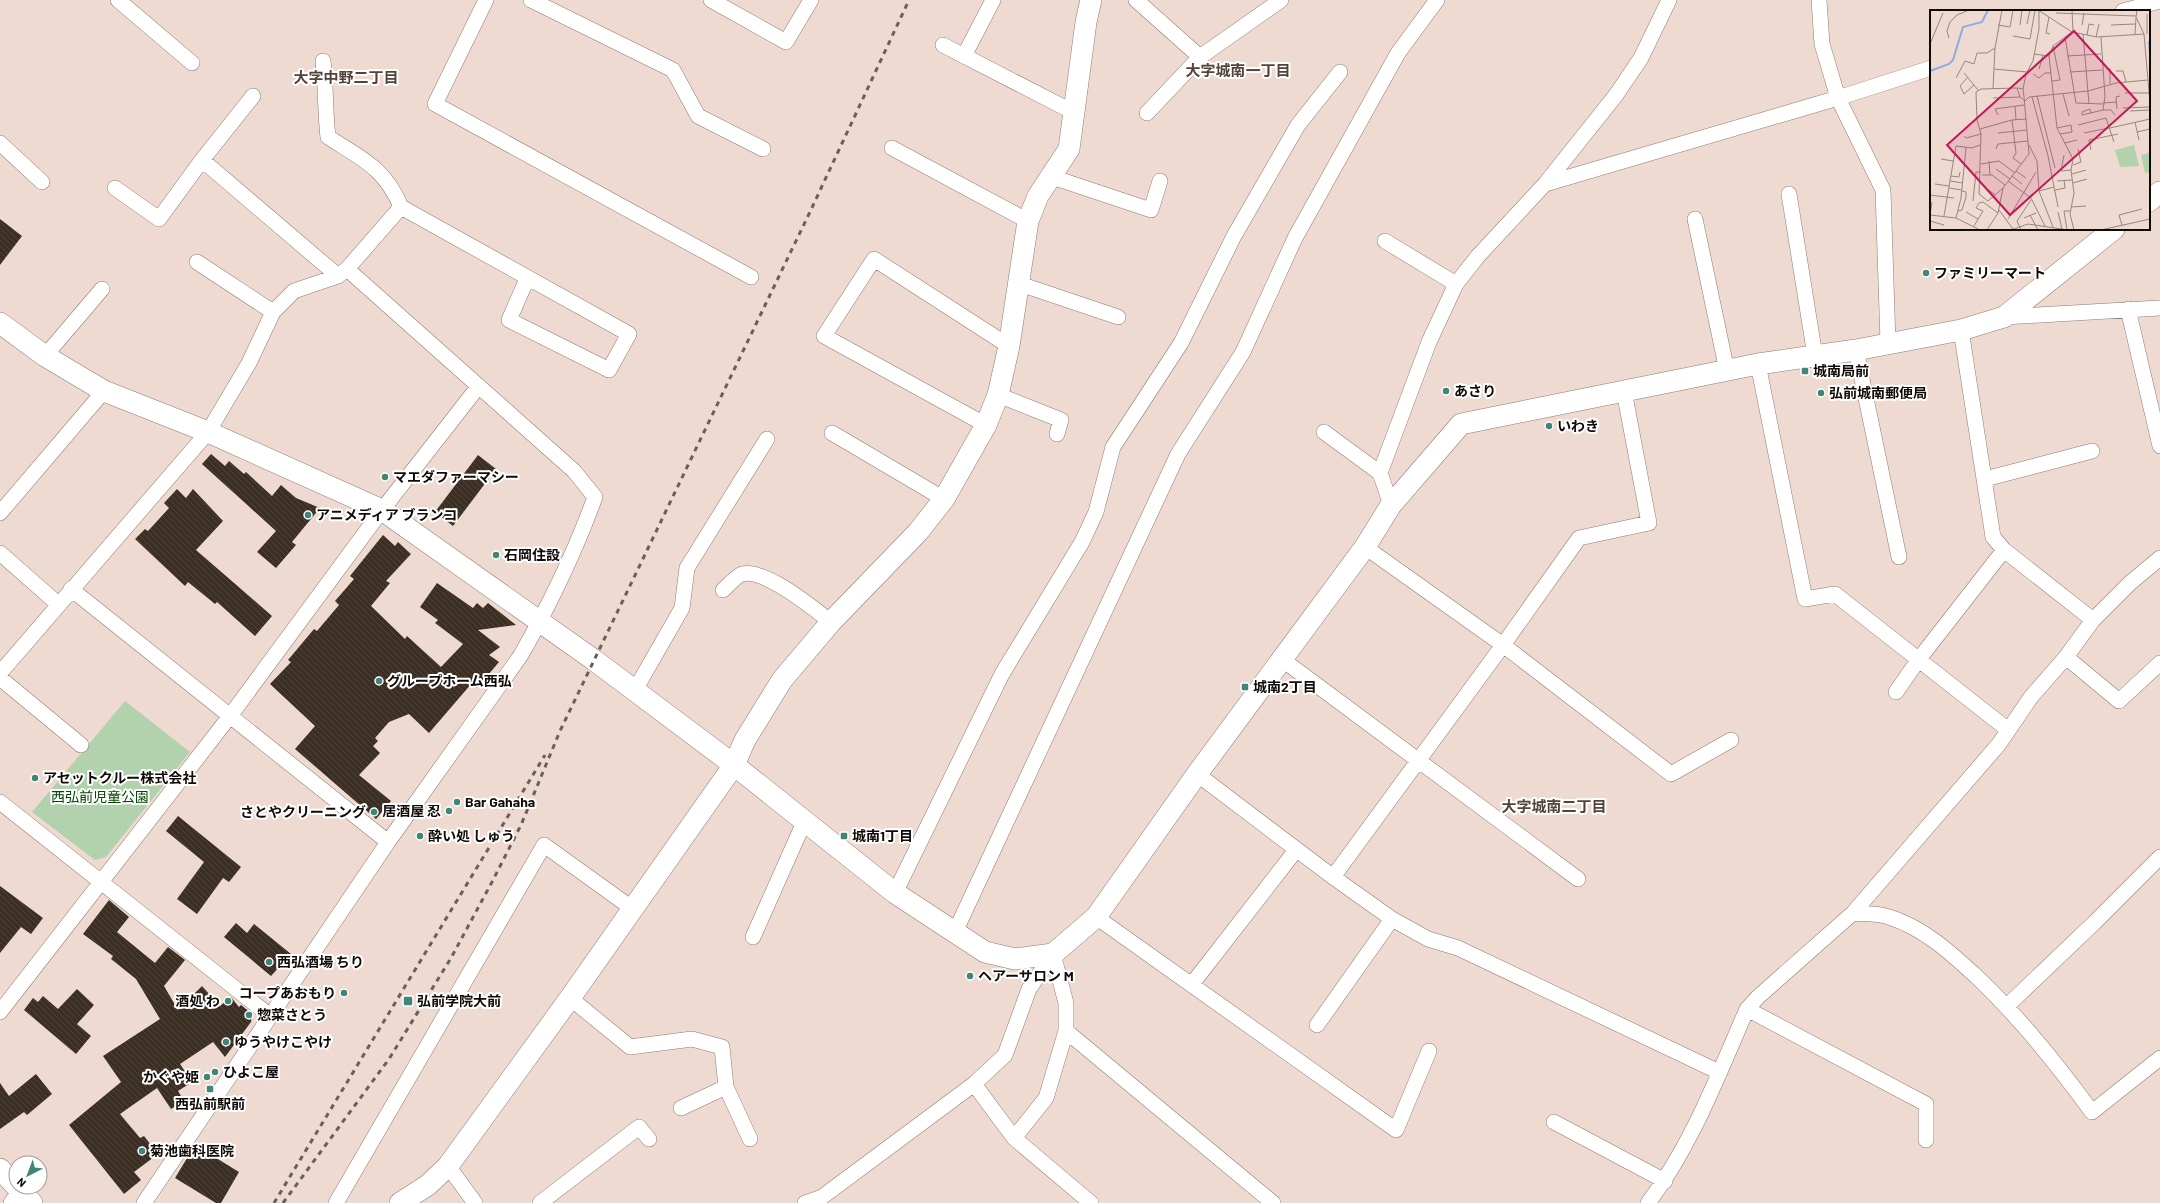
<svg xmlns="http://www.w3.org/2000/svg" width="2160" height="1203" viewBox="0 0 2160 1203" font-family="Barlow,'Noto Sans JP',sans-serif">
<defs>
<pattern id="building-back-hatch" width="6" height="6" patternUnits="userSpaceOnUse"><rect width="6" height="6" fill="#3b2e23"/><path d="M-1 5l2 2M0 0l6 6M5-1l2 2" fill="none" stroke="#4e4239"/></pattern>
</defs>
<rect width="100%" height="100%" fill="#eedad0"/>
<path fill="#b2d2ad" d="M 125,701 L 190,752 L 106,857 L 95,860 L 32,812 Z"/>
<path fill="url(#building-back-hatch)" d="M 0,219 L 22,236 L 0,265 Z
M 211,454 L 225,466 L 229,461 L 244,474 L 246,472 L 272,496 L 281,485 L 296,498 L 320,508 L 292,542 L 296,545 L 276,568 L 257,552 L 276,531 L 202,464 Z
M 478,455 L 496,469 L 453,526 L 435,512 Z
M 177,489 L 186,498 L 193,489 L 223,521 L 196,550 L 272,616 L 255,636 L 217,602 L 215,604 L 188,582 L 185,586 L 135,539 L 145,529 L 148,531 L 169,508 L 164,503 Z
M 383,535 L 395,546 L 398,542 L 411,554 L 386,581 L 390,583 L 371,606 L 405,639 L 407,636 L 441,667 L 463,644 L 435,623 L 438,620 L 420,607 L 437,583 L 473,608 L 477,603 L 483,608 L 488,603 L 516,625 L 478,630 L 500,647 L 489,655 L 499,662 L 477,688 L 472,683 L 429,733 L 409,714 L 389,722 L 375,738 L 378,741 L 373,746 L 380,753 L 359,775 L 391,801 L 376,819 L 295,749 L 315,726 L 270,684 L 291,662 L 288,660 L 314,629 L 317,631 L 339,605 L 335,601 L 354,579 L 350,576 Z
M 178,816 L 241,867 L 229,882 L 223,878 L 197,914 L 177,899 L 204,862 L 166,831 Z
M 0,886 L 43,918 L 31,934 L 21,927 L 0,953 Z
M 109,900 L 129,917 L 117,932 L 155,963 L 168,947 L 185,960 L 164,986 L 178,1010 L 202,986 L 220,1006 L 231,997 L 239,1007 L 241,1005 L 252,1014 L 251,1022 L 225,1057 L 213,1042 L 180,1064 L 192,1082 L 178,1091 L 184,1101 L 171,1109 L 157,1088 L 120,1114 L 140,1138 L 144,1136 L 158,1154 L 134,1172 L 141,1180 L 124,1194 L 69,1125 L 121,1082 L 103,1056 L 160,1019 L 136,979 L 111,959 L 113,956 L 83,934 Z
M 236,923 L 247,933 L 254,924 L 291,954 L 271,976 L 224,937 Z
M 77,989 L 94,1005 L 77,1024 L 91,1036 L 76,1054 L 24,1010 L 33,998 L 38,1002 L 43,996 L 58,1009 Z
M 36,1074 L 52,1094 L 27,1115 L 24,1112 L 0,1129 L 0,1083 L 9,1096 Z
M 195,1145 L 239,1172 L 221,1203 L 216,1203 L 175,1178 Z"/>
<g fill="none" stroke-linecap="round" stroke-linejoin="round">
<defs>
<path id="street" d="M 118,0 L 192,63
M 486,0 L 435,104 L 751,277
M 531,0 L 673,70 L 698,116 L 763,149
M 711,0 L 786,42 L 811,0
M 1136,0 L 1200,57
M 1819,0 L 1822,44 L 1838,98 L 1883,190 L 1888,343
M 2123,11 L 2160,1
M 943,45 L 1075,113
M 964,56 L 993,0
M 1147,113 L 1200,57 L 1281,0
M 0,143 L 42,182
M 892,148 L 1028,221
M 202,160 L 338,276
M 1052,177 L 1151,210 L 1160,181
M 1545,184 L 1838,98 L 1931,68
M 115,188 L 159,219 L 202,160 L 253,96
M 1789,194 L 1815,356
M 401,207 L 629,334 L 609,370 L 509,320 L 527,279
M 1695,219 L 1727,371
M 1385,241 L 1456,284
M 197,262 L 273,312
M 1017,283 L 1118,317
M 2128,309 L 2160,446
M 2004,317 L 2160,308
M 1961,330 L 1993,537 L 2004,550 L 2093,620
M 1856,350 L 1899,557
M 45,356 L 102,289
M 1758,364 L 1805,599 L 1835,594 L 2007,729
M 998,395 L 1061,420 L 1057,434
M 986,425 L 824,336 L 874,259 L 1009,346
M 1324,432 L 1380,473
M 832,433 L 944,499
M 1985,479 L 2092,451
M 1391,505 L 1380,473 L 1429,342 L 1456,284 L 1478,256 L 1545,184 L 1616,95 L 1641,58 L 1669,0
M 0,513 L 104,391
M 1365,547 L 1503,645 L 1671,774 L 1731,740
M 0,553 L 58,604
M 71,589 L 388,842
M 723,590 C 728,586 736,576 742,574 C 765,568 813,608 831,622
M 2066,657 L 2119,701 L 2160,663
M 1283,660 L 1578,879
M 0,673 L 208,432 L 249,363 L 273,312 L 294,291 L 338,276 L 347,269 L 401,207 C 385,168 362,159 328,137 C 325,112 326,86 323,61
M 0,678 L 81,745
M 635,690 L 682,608 L 687,568 L 767,439
M 1896,692 L 1919,659 L 2004,550
M 1197,774 L 1333,877 L 1503,645 L 1579,538 L 1649,523 L 1624,391
M 0,802 L 270,1016
M 1333,877 L 1392,919 L 1428,939 L 1458,948 L 1719,1072
M 895,893 L 1002,674 L 1082,542 L 1096,512 L 1113,447 L 1181,343 L 1234,236 L 1298,125 L 1340,72
M 1853,913 C 1864,914 1878,913 1889,917 C 1924,928 1951,953 1978,978 C 2021,1019 2057,1064 2092,1112 L 2160,1058
M 1096,917 L 1396,1130 L 1429,1051
M 955,932 L 1178,454 L 1243,352 L 1295,238 L 1398,53 L 1437,0
M 753,937 L 805,820
M 1053,954 L 1066,1003 L 1066,1031 L 1046,1098 L 1014,1138 L 1091,1203
M 1192,984 L 1296,850
M 570,998 L 630,1047 L 692,1039 L 722,1047 L 726,1087 L 750,1139
M 2007,1006 L 2095,922 L 2160,857
M 1747,1009 L 1926,1104 L 1926,1140
M 0,1012 L 230,716 L 382,510 L 478,387
M 1317,1025 L 1392,919
M 1066,1031 L 1273,1203
M 681,1108 L 726,1087
M 1554,1122 L 1665,1181
M 1014,1138 L 974,1084 L 1005,1055 L 1029,989 L 1053,954
M 448,1166 L 475,1203
M 11,1203 L 13,1200 L 32,1203
M 144,1203 L 388,842 L 521,655 C 550,604 575,552 595,497 L 574,471 L 347,269
M 336,1203 L 544,845 L 633,909
M 540,1203 L 639,1127 L 649,1139
M 805,1203 L 822,1197 L 974,1084
M 1648,1203 C 1692,1145 1718,1075 1747,1009 L 1758,997 L 1853,913 L 1999,744 L 2031,697 L 2066,657 L 2093,620 L 2130,583 L 2160,558"/>
<path id="secondary" d="M 2149,201 L 2160,192
M 0,323 L 45,356 L 104,391 L 208,432 L 382,510 L 594,660 L 734,765 L 895,893 L 985,952 L 1015,959 L 1053,954 L 1096,917 L 1197,774 L 1365,547 L 1391,505 L 1461,424 L 1758,364 L 1856,350 L 1961,330 L 2004,317 L 2114,229
M 0,1169 L 16,1186
M 17,1187 L 32,1203
M 400,1203 L 428,1185 L 448,1166 L 570,998 L 734,765 L 745,740 L 782,680 L 831,622 L 918,532 L 944,499 L 986,425 L 998,395 L 1009,346 L 1028,221 L 1038,196 L 1069,149 L 1086,22 L 1091,0"/>
</defs>
<use href="#street" stroke="#8d7b72" stroke-width="16"/>
<use href="#secondary" stroke="#8d7b72" stroke-width="22"/>
<use href="#street" stroke="#fff" stroke-width="15"/>
<use href="#secondary" stroke="#fff" stroke-width="21"/>
<path stroke="#6b5f5a" stroke-width="3" stroke-dasharray="5 5" stroke-linecap="butt" d="M 274,1203 L 545,755
M 283,1203 L 389,1059 L 451,958 L 492,882 L 521,825 L 560,731 L 809,214 L 909,0"/>
</g>
<g fill="#418579" stroke="#fff" stroke-width="1.5">
<circle cx="1926" cy="273" r="4"/>
<rect x="1801" y="367" width="8" height="8" rx="2"/>
<circle cx="1446" cy="391" r="4"/>
<circle cx="1821" cy="393" r="4"/>
<circle cx="1549" cy="426" r="4"/>
<circle cx="385" cy="477" r="4"/>
<circle cx="308" cy="515" r="4"/>
<circle cx="496" cy="555" r="4"/>
<circle cx="379" cy="681" r="4"/>
<rect x="1241" y="683" width="8" height="8" rx="2"/>
<circle cx="35" cy="778" r="4"/>
<circle cx="457" cy="802" r="4"/>
<circle cx="449" cy="811" r="4"/>
<circle cx="374" cy="812" r="4"/>
<circle cx="420" cy="836" r="4"/>
<rect x="840" y="832" width="8" height="8" rx="2"/>
<circle cx="269" cy="962" r="4"/>
<circle cx="970" cy="976" r="4"/>
<circle cx="344" cy="993" r="4"/>
<circle cx="228" cy="1001" r="4"/>
<rect x="403" y="996" width="10" height="10" rx="2"/>
<circle cx="249" cy="1015" r="4"/>
<circle cx="226" cy="1042" r="4"/>
<circle cx="215" cy="1072" r="4"/>
<circle cx="207" cy="1077" r="4"/>
<rect x="206" y="1085" width="8" height="8" rx="2"/>
<circle cx="142" cy="1151" r="4"/>
</g>
<g text-anchor="middle" stroke-width="4" stroke-linejoin="round" paint-order="stroke">
<g font-size="14" font-weight="bold" fill="#100a07" stroke="#fff" text-anchor="start">
<text x="1934" y="278">ファミリーマート</text>
<text x="1813" y="376">城南局前</text>
<text x="1454" y="396">あさり</text>
<text x="1829" y="398">弘前城南郵便局</text>
<text x="1557" y="431">いわき</text>
<text x="393" y="482">マエダファーマシー</text>
<text x="316" y="520">アニメディア ブランコ</text>
<text x="504" y="560">石岡住設</text>
<text x="387" y="686">グループホーム西弘</text>
<text x="1253" y="692">城南2丁目</text>
<text x="43" y="783">アセットクルー株式会社</text>
<text x="465" y="807">Bar Gahaha</text>
<text x="441" y="816" text-anchor="end">居酒屋 忍</text>
<text x="366" y="817" text-anchor="end">さとやクリーニング</text>
<text x="428" y="841">酔い処 しゅう</text>
<text x="852" y="841">城南1丁目</text>
<text x="277" y="967">西弘酒場 ちり</text>
<text x="978" y="981">ヘアーサロン M</text>
<text x="336" y="998" text-anchor="end">コープあおもり</text>
<text x="220" y="1006" text-anchor="end">酒処 わ</text>
<text x="417" y="1006">弘前学院大前</text>
<text x="257" y="1020">惣菜さとう</text>
<text x="234" y="1047">ゆうやけこやけ</text>
<text x="223" y="1077">ひよこ屋</text>
<text x="199" y="1082" text-anchor="end">かぐや姫</text>
<text x="210" y="1109" text-anchor="middle">西弘前駅前</text>
<text x="150" y="1156">菊池歯科医院</text>
</g>
<g font-size="14" fill="#044700" stroke="#fff">
<text x="100" y="802">西弘前児童公園</text>
</g>
<g font-size="15" font-weight="bold" fill="#53433a" stroke="#fff">
<text x="1238" y="76">大字城南一丁目</text>
<text x="346" y="83">大字中野二丁目</text>
<text x="1554" y="812">大字城南二丁目</text>
</g>
</g>
<g transform="translate(1930 10)">
<rect width="220" height="220" fill="#eedad0"/>
<path d="M 204,135 L 209,156 L 190,157 L 185,140 ZM 219,143 L 220,162 L 215,163 L 211,145 Z" fill="#b2d2ad"/>
<path fill="none" stroke="#8face4" stroke-width="2" d="M 219,31 L 220,45M 0,61 L 19,54 L 23,50 L 33,17 L 52,12 L 58,0"/>
<path fill="none" stroke="#958780" stroke-width="1" d="M 108,0 L 142,22 L 167,27 L 214,24M 142,0 L 143,21 L 123,36 L 119,46 L 127,118 L 143,149 L 141,160 L 144,183 L 140,204 L 144,220M 207,0 L 206,7 L 214,24 L 220,93M 126,3 L 206,6M 119,7 L 116,23 L 120,24M 97,14 L 100,0M 68,15 L 80,17 L 83,0M 90,15 L 92,0M 152,15 L 154,3M 181,15 L 205,14M 153,24 L 159,94M 205,24 L 206,8M 217,24 L 217,4M 157,25 L 159,14 L 164,15M 83,26 L 100,29 L 105,0M 135,27 L 146,93 L 173,94M 166,27 L 169,14M 171,27 L 175,87 L 173,100 L 181,100 L 185,105M 19,28 L 17,21 L 20,12 L 27,5 L 39,0M 0,34 L 13,3M 104,44 L 119,46M 137,46 L 171,44M 180,58 L 180,74M 64,59 L 97,62M 109,59 L 113,45M 186,61 L 193,61 L 196,72M 140,62 L 172,60M 34,63 L 48,80M 103,64 L 109,68 L 115,63 L 121,63M 38,67 L 30,76 L 34,84 L 44,75M 26,68 L 35,51 L 44,54 L 47,43 L 57,43 L 65,38M 122,71 L 130,70 L 123,36M 63,79 L 65,38 L 72,0M 93,79 L 96,64 L 103,51 L 109,19 L 109,0M 195,83 L 219,83M 133,84 L 139,106M 107,86 L 125,158M 102,87 L 118,146 L 128,197M 63,88 L 90,87M 95,91 L 99,87 L 158,81 L 186,73 L 218,70M 173,93 L 187,92M 85,96 L 86,110M 193,98 L 220,97M 187,99 L 186,87 L 190,86M 200,101 L 220,100M 68,105 L 65,99 L 94,95M 152,105 L 173,100M 152,105 L 152,102 L 160,99 L 161,103M 205,112 L 209,130M 148,115 L 176,108 L 184,132M 127,118 L 141,115 L 142,122 L 130,124M 180,118 L 220,109M 50,119 L 82,110M 207,122 L 220,119M 68,123 L 97,120M 154,123 L 179,118M 34,126 L 36,128 L 51,124M 135,133 L 147,130M 99,135 L 107,151 L 109,181 L 123,217M 66,139 L 68,134 L 98,131M 161,140 L 159,130 L 188,124M 134,145 L 131,161 L 141,160M 11,149 L 23,151M 59,151 L 60,165M 51,154 L 69,151 L 85,163M 91,154 L 83,148 L 86,143 L 82,110 L 96,109M 143,155 L 151,152 L 148,139M 66,159 L 80,169M 86,161 L 96,168M 142,164 L 156,160M 52,165 L 62,165 L 75,175M 21,166 L 29,167 L 30,162M 82,166 L 92,174M 20,171 L 33,173M 78,171 L 101,188 L 115,216M 127,171 L 142,170M 143,173 L 157,169M 5,174 L 19,176M 19,178 L 32,180M 55,178 L 66,185M 73,178 L 58,191 L 49,184 L 51,124 L 47,110 L 46,82 L 51,79 L 87,78 L 90,87 L 95,91M 125,180 L 135,178 L 134,170M 109,181 L 124,177M 0,185 L 24,188M 43,191 L 46,162 L 51,162M 142,197 L 156,196M 69,200 L 83,219M 28,201 L 32,200 L 36,187 L 36,182 L 32,181M 36,202 L 48,209M 128,202 L 132,219M 0,205 L 26,208 L 50,220M 0,205 L 2,192M 100,205 L 108,220M 14,206 L 26,136 L 42,138 L 50,135M 26,208 L 31,188 L 36,138M 94,208 L 106,203M 78,209 L 106,162M 0,211 L 14,215M 192,215 L 189,205 L 212,199M 44,216 L 53,201 L 46,198 L 49,193 L 53,192 L 68,203M 57,220 L 68,203 L 73,178 L 99,144 L 94,87 L 93,79 L 88,78M 81,220 L 98,214 L 138,220M 91,220 L 87,211 L 101,190M 137,220 L 134,201 L 140,201M 171,220 L 220,209"/>
<path fill="#c2185b" fill-opacity="0.15" stroke="#c2185b" stroke-width="2" d="M 144,21 L 207,91 L 80,205 L 17,135 Z"/>
<rect width="220" height="220" fill="none" stroke="#100a07" stroke-width="2"/>
</g>
<g transform="translate(28 1175) rotate(222)"><circle r="19" fill="#ffffff" stroke="#9f9d9c"/>
<path d="M0-3L7 15L0 10L-7 15Z" fill="#418579"/>
<text y="-6" font-size="11" font-weight="bold" text-anchor="middle" fill="#100a07">N</text>
</g>
</svg>
